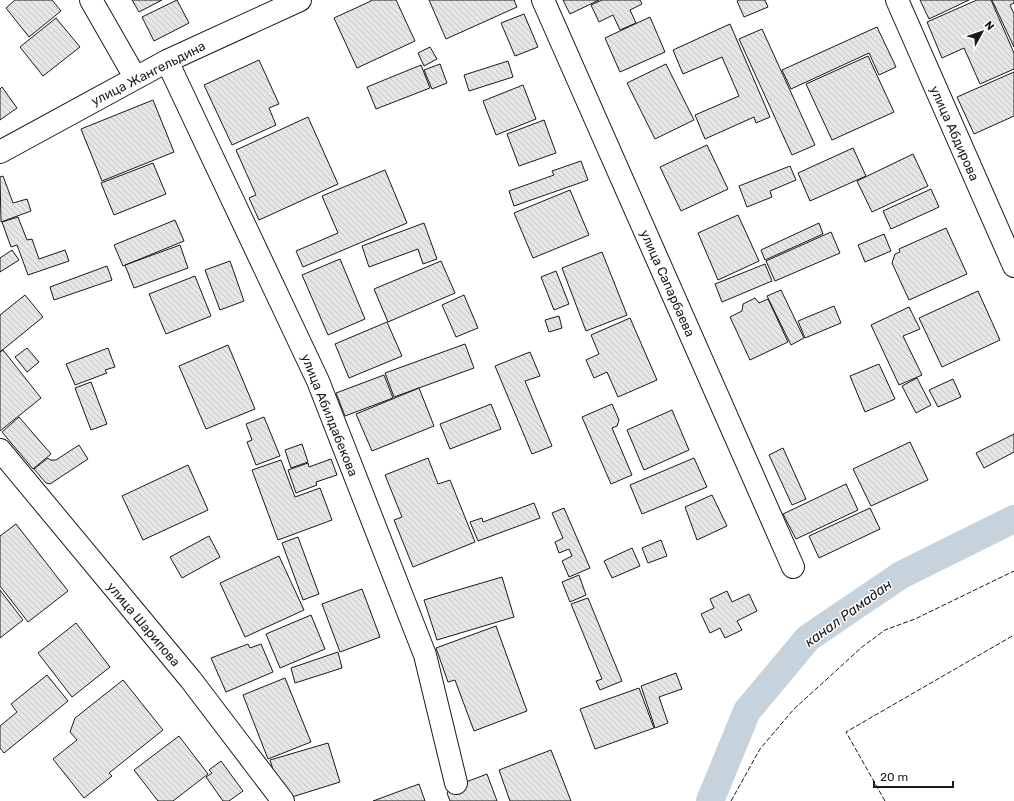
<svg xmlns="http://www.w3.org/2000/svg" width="1014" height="801" viewBox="0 0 1014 801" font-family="Rubik,sans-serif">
<defs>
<pattern id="building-back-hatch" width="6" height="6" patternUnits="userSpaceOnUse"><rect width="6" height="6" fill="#e6e6e6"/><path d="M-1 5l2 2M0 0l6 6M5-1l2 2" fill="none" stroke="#c5c5c5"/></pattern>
</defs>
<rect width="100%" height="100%" fill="#fff"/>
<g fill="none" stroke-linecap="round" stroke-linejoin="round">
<path stroke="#c6d2dc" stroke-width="28" d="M 710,801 L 747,711 L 808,638 L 901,575 L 1014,519"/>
</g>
<path fill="url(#building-back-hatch)" stroke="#1a1a1a" d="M 15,0 L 52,0 L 61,11 L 29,37 L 6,8 Z
M 132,0 L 162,0 L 139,12 Z
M 177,0 L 189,23 L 154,41 L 142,17 Z
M 371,0 L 396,0 L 415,41 L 357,68 L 334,18 L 371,1 Z
M 429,0 L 514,0 L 517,7 L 446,39 Z
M 563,0 L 599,0 L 570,14 Z
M 602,0 L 640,0 L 642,4 L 630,10 L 636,23 L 620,30 L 613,15 L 599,22 L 591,5 Z
M 739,0 L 765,0 L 768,7 L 744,17 L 737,1 Z
M 920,0 L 969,0 L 929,19 Z
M 977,0 L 991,0 L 1014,53 L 1014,69 L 980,84 L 964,48 L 942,58 L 927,22 Z
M 992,0 L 1014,0 L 1014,3 L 1010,5 L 1014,14 L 1014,47 Z
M 524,14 L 538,47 L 515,56 L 501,23 Z
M 650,17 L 665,52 L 620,72 L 605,38 Z
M 56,18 L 80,47 L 43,76 L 20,47 Z
M 730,24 L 770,117 L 756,123 L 754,117 L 705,139 L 695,115 L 739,96 L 722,57 L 683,74 L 673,50 Z
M 877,27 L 896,67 L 879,75 L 869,53 L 791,89 L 782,70 Z
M 762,29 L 815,145 L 792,155 L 739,39 Z
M 430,47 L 437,59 L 424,66 L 418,53 Z
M 868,56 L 894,112 L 832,140 L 806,84 Z
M 259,60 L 279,104 L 269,108 L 276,125 L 232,145 L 204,85 Z
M 508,61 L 513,77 L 469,91 L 464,75 Z
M 440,64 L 447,83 L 432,89 L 424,70 Z
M 666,64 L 694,120 L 655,139 L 627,83 Z
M 421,65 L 430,88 L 376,109 L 367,87 Z
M 1014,72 L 1014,116 L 974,134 L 957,97 Z
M 523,85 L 536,119 L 496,135 L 483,101 Z
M 2,87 L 17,108 L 0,120 L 0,89 Z
M 153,100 L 174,152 L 102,181 L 81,129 Z
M 308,117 L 338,184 L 259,220 L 249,198 L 256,195 L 236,150 Z
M 544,120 L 556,153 L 519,166 L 507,134 Z
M 707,145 L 728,189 L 681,211 L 660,167 Z
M 853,148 L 866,176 L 810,201 L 798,173 Z
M 913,154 L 928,186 L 872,212 L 857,181 Z
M 581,161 L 588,180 L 514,206 L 509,191 L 554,175 L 552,171 Z
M 153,163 L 166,194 L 114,215 L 101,183 Z
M 790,166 L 796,180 L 770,191 L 772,197 L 747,207 L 739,186 Z
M 385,170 L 407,223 L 303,267 L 296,251 L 338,233 L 322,196 Z
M 3,176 L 13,203 L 27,199 L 31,211 L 1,222 L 0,177 Z
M 931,189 L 939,207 L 891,229 L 883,211 Z
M 570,190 L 589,235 L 533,258 L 514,213 Z
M 738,215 L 759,261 L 718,280 L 698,233 Z
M 18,217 L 27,240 L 32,239 L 39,259 L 65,250 L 69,261 L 28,275 L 17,245 L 11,247 L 2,222 Z
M 175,220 L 184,241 L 123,266 L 114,245 Z
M 424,223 L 437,259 L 423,264 L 418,249 L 369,267 L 362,246 Z
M 819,223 L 823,234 L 765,260 L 761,250 Z
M 946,228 L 967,274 L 909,300 L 892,263 L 895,254 L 900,252 L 899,249 Z
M 831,232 L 840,253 L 775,281 L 766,261 Z
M 884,234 L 891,251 L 865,262 L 858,245 Z
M 180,245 L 188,268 L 134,288 L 125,265 Z
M 12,250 L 19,260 L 0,272 L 0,258 Z
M 602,252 L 627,315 L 586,331 L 562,268 Z
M 340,259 L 365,319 L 328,335 L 302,275 Z
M 230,261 L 244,301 L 220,310 L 205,270 Z
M 441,261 L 455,293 L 388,322 L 374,289 Z
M 765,264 L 772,281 L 722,302 L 715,284 Z
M 107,266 L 112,280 L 54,300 L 50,287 Z
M 556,271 L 569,304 L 554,310 L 541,277 Z
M 195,276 L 211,316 L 166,334 L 149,294 Z
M 781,290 L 804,338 L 791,345 L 767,296 Z
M 978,291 L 1000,340 L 942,367 L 919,318 Z
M 25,295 L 43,317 L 0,352 L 0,315 Z
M 464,295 L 478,328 L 456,337 L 442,305 Z
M 755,298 L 759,303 L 768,299 L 788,342 L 750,360 L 730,317 L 742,311 L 743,304 Z
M 834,306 L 841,323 L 805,338 L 798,321 Z
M 909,307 L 920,329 L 903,336 L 922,375 L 899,385 L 871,325 Z
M 559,316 L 562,328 L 549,332 L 545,320 Z
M 630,318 L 657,380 L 618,397 L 607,372 L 594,378 L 586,360 L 599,354 L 591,335 Z
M 387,322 L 402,356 L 349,378 L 335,344 Z
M 465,344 L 474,368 L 394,397 L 385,373 Z
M 228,345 L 255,409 L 206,429 L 179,366 Z
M 27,348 L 39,362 L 27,372 L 15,357 Z
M 108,348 L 115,367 L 105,370 L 107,373 L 75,385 L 66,364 Z
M 3,350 L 41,398 L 0,431 L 0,352 Z
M 530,352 L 540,376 L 525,381 L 552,446 L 532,454 L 495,366 Z
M 879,364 L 895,399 L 865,412 L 850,376 Z
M 384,375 L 393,398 L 345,416 L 336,393 Z
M 917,378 L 931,405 L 916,413 L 902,386 Z
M 953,379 L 961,397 L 938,407 L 929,390 Z
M 91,382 L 107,424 L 91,430 L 75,388 Z
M 419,388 L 434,426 L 372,451 L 356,414 Z
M 491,404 L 501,429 L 450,449 L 440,424 Z
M 612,404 L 619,420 L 617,426 L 612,428 L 632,475 L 611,484 L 582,417 Z
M 672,410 L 689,450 L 644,470 L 627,430 Z
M 19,417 L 51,454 L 33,469 L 2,432 Z
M 264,417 L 280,456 L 256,465 L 247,442 L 252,440 L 246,424 Z
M 1014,434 L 1014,452 L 984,468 L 976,453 Z
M 910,442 L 928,480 L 871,506 L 853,469 Z
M 302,444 L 308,462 L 291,468 L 285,450 Z
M 79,445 L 88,459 L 50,484 L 46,483 L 34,469 L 48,458 L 50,460 L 56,460 Z
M 783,448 L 806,499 L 792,505 L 769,455 Z
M 428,458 L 438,484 L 450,480 L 475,542 L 413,567 L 394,520 L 402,517 L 385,475 Z
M 694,458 L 707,487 L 642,514 L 630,485 Z
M 331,459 L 337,475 L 316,482 L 317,485 L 296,493 L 288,470 L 308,463 L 309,467 Z
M 281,460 L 295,497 L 320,488 L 332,520 L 278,540 L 252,470 Z
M 188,465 L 208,510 L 143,540 L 122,496 Z
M 846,484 L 858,510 L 796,539 L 783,514 Z
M 712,495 L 727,526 L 697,540 L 685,507 Z
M 534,503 L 540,518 L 478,541 L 470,522 L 482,518 L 483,522 Z
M 564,508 L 590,568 L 569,577 L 562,561 L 572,556 L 569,549 L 559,553 L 555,542 L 563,538 L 552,513 Z
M 870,508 L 880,529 L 819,558 L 809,536 Z
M 16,524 L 68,591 L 28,622 L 0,586 L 0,536 Z
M 209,536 L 220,557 L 182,578 L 170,557 Z
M 298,537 L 319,594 L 303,600 L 282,543 Z
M 661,540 L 667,556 L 648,563 L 642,548 Z
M 632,548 L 640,566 L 612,578 L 604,561 Z
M 279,556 L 304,610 L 245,637 L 220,583 Z
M 579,575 L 586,595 L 570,602 L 562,582 Z
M 502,577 L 514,617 L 437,640 L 424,600 Z
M 362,589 L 380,637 L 340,652 L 322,604 Z
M 0,590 L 23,620 L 0,638 Z
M 727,591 L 732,602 L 749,594 L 757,611 L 737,621 L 742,630 L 725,638 L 720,628 L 710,633 L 701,614 L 714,608 L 710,599 Z
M 588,598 L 622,681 L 600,690 L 596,681 L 602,679 L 571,604 Z
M 311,615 L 325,649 L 280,668 L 266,634 Z
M 76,623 L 110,667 L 72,697 L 38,653 Z
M 496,626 L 527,711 L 474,731 L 455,680 L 448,682 L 436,648 Z
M 248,644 L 250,648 L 261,644 L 273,672 L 226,692 L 211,658 Z
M 338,652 L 342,668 L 295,683 L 291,668 Z
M 676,673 L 682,689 L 659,697 L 668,723 L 655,728 L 641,686 Z
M 47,675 L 68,701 L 4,753 L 0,748 L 0,726 L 17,712 L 11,704 Z
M 285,678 L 311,742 L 268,759 L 243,695 Z
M 123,680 L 163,730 L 109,773 L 112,776 L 84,798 L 53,759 L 77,740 L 70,732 L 75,718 Z
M 639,688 L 654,728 L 595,749 L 580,709 Z
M 179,736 L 208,774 L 173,801 L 158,801 L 134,770 Z
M 328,743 L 340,782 L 292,797 L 280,792 L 270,760 Z
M 551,750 L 571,801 L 510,801 L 499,770 Z
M 221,761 L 243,791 L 229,801 L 223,801 L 206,777 L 212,773 L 209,770 Z
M 487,774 L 497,801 L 450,801 L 447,793 L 450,788 Z
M 419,784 L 425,801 L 373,801 Z"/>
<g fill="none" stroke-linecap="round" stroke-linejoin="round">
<defs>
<path id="minor" d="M 91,0 L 135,77
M 543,0 L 793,567
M 897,0 L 1014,266
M 167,61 L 318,381 L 425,655 L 456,783
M 0,152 L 167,61 L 300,0
M 0,450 L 191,680 L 283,801"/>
</defs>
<use href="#minor" stroke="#1a1a1a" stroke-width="24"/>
<use href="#minor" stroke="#fff" stroke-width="22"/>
<path stroke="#1a1a1a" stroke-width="1" stroke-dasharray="5 2" stroke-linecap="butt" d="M 731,801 L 760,749 L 794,709 L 862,647 L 885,630 L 915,619 L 1014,571
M 885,801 L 846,732 L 1014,635"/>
</g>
<g text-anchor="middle" stroke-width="3" stroke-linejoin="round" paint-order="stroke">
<g font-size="13" fill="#1a1a1a" stroke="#fff">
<text transform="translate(148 73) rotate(-27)" y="5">улица Жангельдина</text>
<text transform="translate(955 133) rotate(66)" y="5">улица Абдирова</text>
<text transform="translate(668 283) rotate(66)" y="5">улица Сапарбаева</text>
<text transform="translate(330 415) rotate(68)" y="5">улица Абилдабекова</text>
<text transform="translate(144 624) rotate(50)" y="5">улица Шарипова</text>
</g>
<g font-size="14" font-style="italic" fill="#1a1a1a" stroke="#fff">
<text transform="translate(848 613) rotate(-36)" y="5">канал Рамадан</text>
</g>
</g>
<g transform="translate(982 32) rotate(50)" stroke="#ffffff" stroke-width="3" paint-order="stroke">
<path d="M0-3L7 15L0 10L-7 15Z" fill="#1a1a1a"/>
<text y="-6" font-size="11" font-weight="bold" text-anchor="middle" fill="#1a1a1a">N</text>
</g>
<path d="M874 781v6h79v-6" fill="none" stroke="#1a1a1a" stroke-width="2"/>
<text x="880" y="781" font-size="12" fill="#1a1a1a" stroke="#ffffff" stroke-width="3" paint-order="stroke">20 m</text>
</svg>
